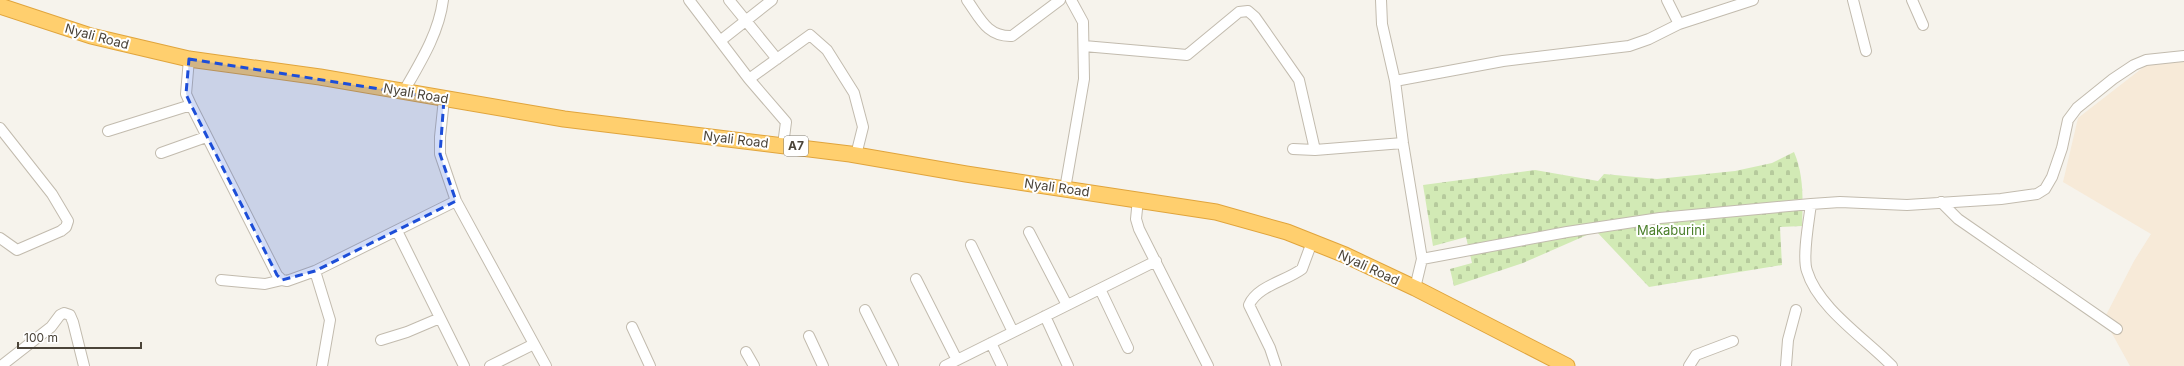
<svg xmlns="http://www.w3.org/2000/svg" width="2184" height="366" viewBox="0 0 2184 366" font-family="Inter,sans-serif">
<defs>
<pattern id="cemetery-stones" width="16" height="16" patternUnits="userSpaceOnUse"><rect width="16" height="16" fill="#d2eab5"/><path d="M2 7V4a2 2 0 0 1 4 0v3zM10 15v-3a2 2 0 0 1 4 0v3z" fill="#b6ca9c"/></pattern>
</defs>
<rect width="100%" height="100%" fill="#f6f3ec"/>
<path fill="#f7ead8" d="M 2184,55 L 2184,366 L 2130,366 L 2104,319 L 2134,261 L 2151,234 L 2063,182 L 2078,118 L 2154,59 Z"/>
<path fill="url(#cemetery-stones)" d="M 1794,152 C 1804,175 1803,201 1802,226 L 1780,227 L 1782,265 L 1649,287 L 1596,231 L 1523,263 L 1454,286 L 1450,269 L 1472,263 L 1466,237 L 1433,246 L 1423,185 L 1535,170 L 1598,181 L 1604,174 L 1657,179 L 1735,171 L 1772,163 Z"/>
<g fill="none" stroke-linecap="round" stroke-linejoin="round">
<defs>
<path id="minor" d="M 689,0 L 749,79
M 729,0 L 777,59
M 967,0 C 980,18 987,37 1012,36 L 1060,0
M 1381,0 L 1382,24 L 1395,81
M 1667,0 L 1679,24
M 1853,0 L 1866,51
M 1912,0 L 1923,25
M 720,41 L 772,0
M 1084,46 L 1187,55 L 1239,12 L 1248,11 L 1255,17 L 1299,80 L 1315,150
M 189,59 L 186,94 L 191,105 L 277,275 L 282,280 L 287,281 L 315,271 L 456,201
M 404,91 C 420,63 439,33 443,0
M 444,99 L 440,137 L 440,154 L 456,201 L 546,366
M 0,128 L 52,194 L 68,221 L 66,227 L 61,231 L 17,250 L 0,238
M 108,131 L 191,105
M 783,145 L 786,122 L 749,79 L 810,35 L 827,50 L 854,93 L 863,127 L 856,155
M 1293,149 L 1315,150 L 1403,143
M 161,153 L 206,137
M 1065,189 L 1084,79 L 1083,22 L 1071,0
M 1138,199 L 1136,219 L 1139,229 L 1208,366
M 1941,202 L 1958,219 L 2117,329
M 1811,204 C 1809,220 1802,257 1807,271 C 1818,308 1866,339 1892,366
M 397,231 L 464,366
M 1029,232 L 1067,305
M 971,245 L 1013,332
M 1422,259 L 1567,232 L 1660,218 L 1811,204 L 1840,202 L 1907,205 L 2001,199 L 2037,194 L 2045,189 L 2052,177 L 2062,148 L 2068,120 L 2077,108 L 2113,79 L 2134,65 L 2146,60 L 2184,56
M 315,271 L 330,320 L 322,366
M 916,279 L 957,360
M 221,280 L 265,284 L 282,280
M 1415,288 L 1422,259 L 1403,143 L 1395,81 L 1503,61 L 1629,46 L 1649,39 L 1679,24 L 1753,0
M 1100,289 L 1128,348
M 865,310 L 893,366
M 1045,316 L 1068,366
M 632,327 L 650,366
M 809,336 L 823,366
M 381,340 L 407,332 L 440,318
M 991,343 L 1002,366
M 746,352 L 754,366
M 1,366 L 51,327 L 60,315 L 64,313 L 70,315 L 73,322 L 84,366
M 490,366 L 534,344
M 945,366 L 1156,261
M 1276,366 L 1270,348 L 1249,305 C 1257,286 1286,281 1302,269 L 1312,242
M 1689,366 L 1696,355 L 1733,341
M 1786,366 L 1788,340 L 1796,310"/>
<path id="highway" d="M 0,6 L 91,36 L 189,59 L 320,77 L 564,119 L 850,154 L 966,174 L 1216,212 L 1287,232 L 1345,255 L 1415,288 L 1567,366"/>
</defs>
<use href="#minor" stroke="#c2bbae" stroke-width="12"/>
<use href="#highway" stroke="#e0a43c" stroke-width="17"/>
<use href="#minor" stroke="#fff" stroke-width="10"/>
<use href="#highway" stroke="#ffcf6e" stroke-width="15"/>
</g>
<path fill="#1d4ed8" fill-opacity="0.2" stroke="#1d4ed8" stroke-width="3" stroke-dasharray="8 5" stroke-linejoin="round" d="M 189,59 L 444,99 L 440,154 L 456,201 L 315,271 L 282,280 L 277,275 L 191,105 L 186,94 Z"/>
<g text-anchor="middle" stroke-width="4" stroke-linejoin="round" paint-order="stroke">
<rect fill="#fff" stroke="#817c74" stroke-width="1" x="784" y="136" width="24" height="20" rx="3"/>
<g font-size="12" font-weight="bold" fill="#4b4439">
<text x="796" y="150">A7</text>
</g>
<g font-size="13" fill="#4b4439" stroke="#fff">
<text transform="translate(97 36) rotate(15)" y="5">Nyali Road</text>
<text transform="translate(416 93) rotate(10)" y="5">Nyali Road</text>
<text transform="translate(736 139) rotate(7)" y="5">Nyali Road</text>
<text transform="translate(1057 187) rotate(8)" y="5">Nyali Road</text>
<text transform="translate(1369 267) rotate(25)" y="5">Nyali Road</text>
</g>
<g font-size="13" fill="#4a7f2a" stroke="#fff">
<text x="1671" y="235">Makaburini</text>
</g>
</g>
<path d="M18 342v6h123v-6" fill="none" stroke="#4b4439" stroke-width="2"/>
<text x="24" y="342" font-size="12" fill="#4b4439" stroke="#ffffff" stroke-width="3" paint-order="stroke">100 m</text>
</svg>
